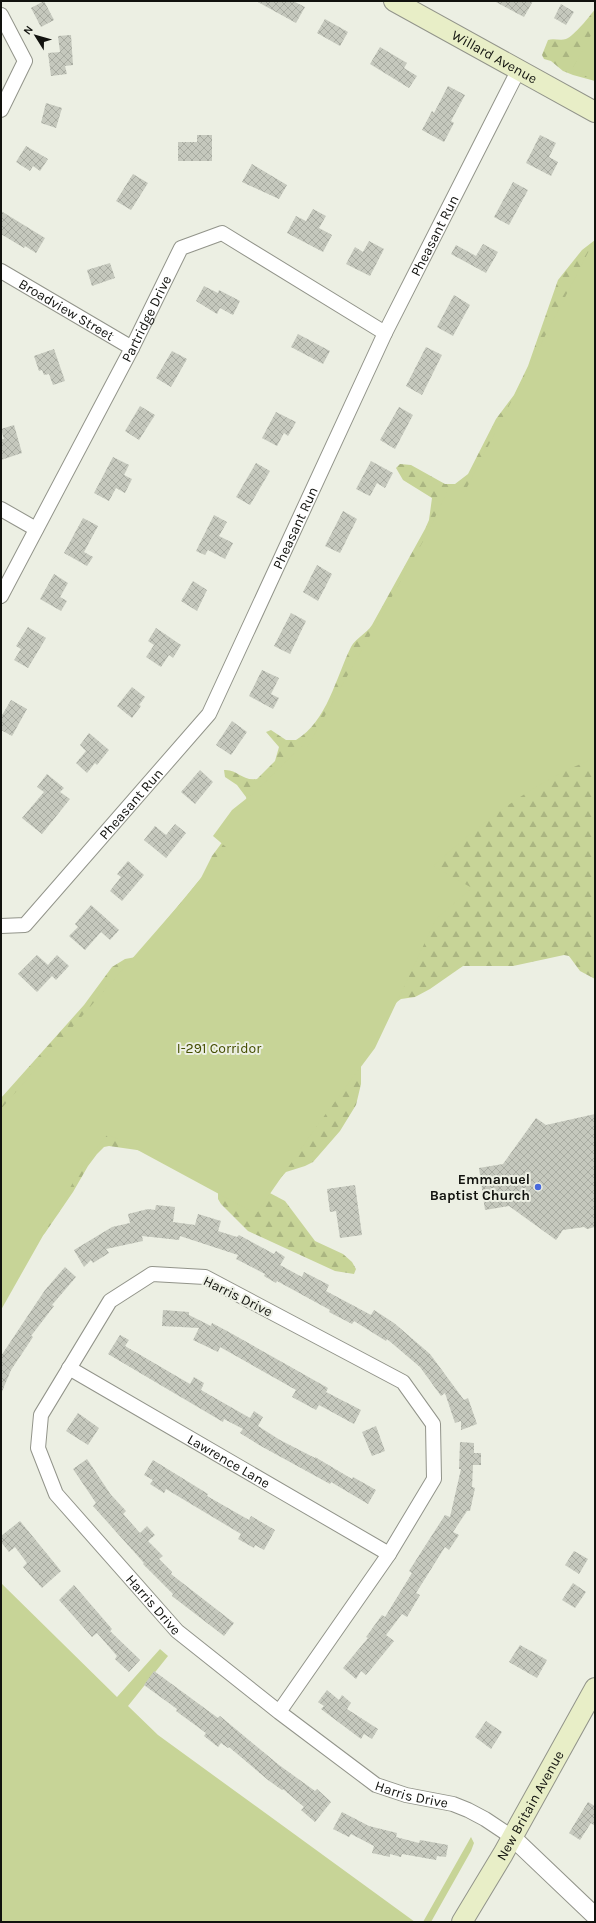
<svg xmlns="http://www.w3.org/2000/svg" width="596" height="1923" viewBox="0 0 596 1923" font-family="Karla,sans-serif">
<defs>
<pattern id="forest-firs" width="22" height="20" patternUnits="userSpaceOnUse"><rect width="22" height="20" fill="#c7d497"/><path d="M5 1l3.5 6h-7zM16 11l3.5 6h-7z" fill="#aab581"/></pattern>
<pattern id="building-cross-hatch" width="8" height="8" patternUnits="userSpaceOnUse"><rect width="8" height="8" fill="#c5c8bd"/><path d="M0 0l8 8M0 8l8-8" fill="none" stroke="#a8aba1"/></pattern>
</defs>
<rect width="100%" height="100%" fill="#ecefe3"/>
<path fill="url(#forest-firs)" d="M 595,9 L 595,81 L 573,75 L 563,71 L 551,61 L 544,59 L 542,55 L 548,40 C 554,38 560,41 566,39 C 574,36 590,16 595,9 Z
M 595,240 L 595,979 L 580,971 L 569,956 L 564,955 L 513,966 L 463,966 L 430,989 L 415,997 L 401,999 L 397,1002 L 386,1012 L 361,1061 L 361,1084 L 356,1105 L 340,1131 L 313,1162 L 305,1166 L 286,1172 L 268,1192 L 285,1201 L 315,1241 L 343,1254 L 352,1262 L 356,1269 L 354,1274 L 335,1271 L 248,1231 L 221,1204 L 218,1199 L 218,1190 L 144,1151 L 109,1146 L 104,1147 L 97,1154 L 88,1166 L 73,1192 L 45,1233 L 30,1249 L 1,1295 L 1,1098 L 84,1005 L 112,967 L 125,959 L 136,957 L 201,878 L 212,856 L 232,829 L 247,802 L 246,797 L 237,785 L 225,777 L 224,770 C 238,769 241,781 257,779 L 275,761 L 279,747 L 266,732 L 271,730 L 286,740 L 296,740 C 327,722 336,677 351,647 C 356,638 366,634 372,625 L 425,529 L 429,520 L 432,498 L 403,480 L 396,468 L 400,464 L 411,465 L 445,484 L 455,484 L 468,474 L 496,419 L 514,395 L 528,366 L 558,280 L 582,250 Z"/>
<path fill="#c7d497" d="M 595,28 L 595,81 L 572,69 Z
M 595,239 L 595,758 C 533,782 482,822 433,866 L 472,888 L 436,919 L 375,1048 L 316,1127 L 256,1214 L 108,1134 L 84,1163 L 1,1310 L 1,1109 L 185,898 L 226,847 L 213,836 L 232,810 L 256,791 L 303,745 L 307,747 L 309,744 L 426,536 L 450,486 L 464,493 Z
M 1,1583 L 117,1697 L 160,1649 L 168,1656 L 128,1706 L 158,1735 L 415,1922 L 1,1922 Z
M 471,1837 L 474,1843 L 471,1851 L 431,1922 L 423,1922 Z"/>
<path fill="url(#building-cross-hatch)" d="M 44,1 L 54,20 L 41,27 L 31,8 Z
M 256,1 L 293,1 L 305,7 L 296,23 Z
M 494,1 L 533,1 L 524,17 Z
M 561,4 L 574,12 L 566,25 L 554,18 Z
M 325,19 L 348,32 L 340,46 L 317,33 Z
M 71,35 L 73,65 L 65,66 L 67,74 L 51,76 L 48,53 L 60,52 L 58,36 Z
M 380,47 L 407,63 L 404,68 L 417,76 L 409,88 L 370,64 Z
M 448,86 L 465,95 L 451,121 L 454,123 L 444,142 L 422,130 L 432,111 L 434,113 Z
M 46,103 L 62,108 L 56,128 L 41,123 Z
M 197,135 L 212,135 L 212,161 L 178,161 L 178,142 L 197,142 Z
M 540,135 L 556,143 L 549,157 L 558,162 L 551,176 L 526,163 Z
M 26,146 L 48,159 L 40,171 L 33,166 L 30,171 L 16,162 Z
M 252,164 L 287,185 L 279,199 L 242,182 Z
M 133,174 L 148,183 L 131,210 L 116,201 Z
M 513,182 L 528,190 L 509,225 L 494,217 Z
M 313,209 L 326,216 L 319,228 L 332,235 L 323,252 L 287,233 L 296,216 L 306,221 Z
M 1,211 L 45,238 L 36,253 L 25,246 L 24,248 L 1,234 Z
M 369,241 L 384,249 L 370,276 L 346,264 L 355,247 L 363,252 Z
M 483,244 L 498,252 L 486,273 L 451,254 L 456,245 L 476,256 Z
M 110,263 L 115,278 L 92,286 L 87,270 Z
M 204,286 L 218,293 L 219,290 L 240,301 L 233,315 L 220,308 L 217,314 L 196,301 Z
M 454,295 L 470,305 L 453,336 L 437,327 Z
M 298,334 L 330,351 L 323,364 L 291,347 Z
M 426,347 L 442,355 L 422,395 L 406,386 Z
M 54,349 L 65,381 L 53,385 L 49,374 L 44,375 L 42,370 L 39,371 L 34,356 Z
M 172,351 L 187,359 L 171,387 L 156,378 Z
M 140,406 L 155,415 L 139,440 L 125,431 Z
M 399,407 L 413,415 L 395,449 L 380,440 Z
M 276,412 L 296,422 L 288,436 L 284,433 L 277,446 L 262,438 Z
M 14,425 L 22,453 L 1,460 L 1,439 L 4,439 L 1,429 Z
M 113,457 L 129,465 L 124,475 L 132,479 L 125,493 L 116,488 L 109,501 L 94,493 Z
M 371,461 L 393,473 L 385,488 L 377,483 L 370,496 L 356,489 Z
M 256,463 L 270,471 L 250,505 L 236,497 Z
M 343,511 L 357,519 L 340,553 L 325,546 Z
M 214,515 L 227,522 L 219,536 L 233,543 L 225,559 L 208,550 L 205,555 L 196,551 Z
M 83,518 L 98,526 L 84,552 L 93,557 L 87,566 L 64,553 Z
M 317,565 L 332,574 L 318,601 L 303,592 Z
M 54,574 L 68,583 L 60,597 L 67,601 L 61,611 L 40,599 Z
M 193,581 L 207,590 L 197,611 L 181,601 Z
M 291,613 L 306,621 L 290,654 L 274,646 Z
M 28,627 L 46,638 L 28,668 L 14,660 L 21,649 L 16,646 Z
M 156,628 L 181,645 L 173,658 L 169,655 L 161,667 L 146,657 L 154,645 L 148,641 Z
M 262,670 L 279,678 L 271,694 L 279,698 L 273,709 L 249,696 Z
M 132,687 L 145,697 L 139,705 L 141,706 L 132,718 L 117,706 Z
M 11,700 L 27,709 L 12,736 L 1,730 L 1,717 Z
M 232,721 L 247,732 L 231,755 L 216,745 Z
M 89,733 L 109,750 L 97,765 L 95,763 L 87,773 L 76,763 L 86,751 L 80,745 Z
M 200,770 L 213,782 L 195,804 L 181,792 Z
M 47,774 L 64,788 L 60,792 L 70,799 L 42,834 L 22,818 L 44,792 L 37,787 Z
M 175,824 L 186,833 L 166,858 L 144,840 L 155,826 L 166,835 Z
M 128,861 L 144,875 L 122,901 L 110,891 L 121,877 L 117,874 Z
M 91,905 L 119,930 L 110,940 L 101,932 L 85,950 L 69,936 L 78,927 L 75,924 Z
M 37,955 L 48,965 L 57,955 L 69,966 L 56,980 L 52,976 L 37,992 L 18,974 Z
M 595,1114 L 595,1227 L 587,1229 L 584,1227 L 563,1230 L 556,1240 L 509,1206 L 485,1210 L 479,1168 L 503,1164 L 536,1118 L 546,1125 Z
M 355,1185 L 362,1235 L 340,1238 L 336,1211 L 330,1212 L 327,1189 Z
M 156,1205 L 175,1207 L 173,1222 L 195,1225 L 198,1214 L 221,1221 L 218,1231 L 237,1237 L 239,1235 L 274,1254 L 276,1251 L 285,1257 L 280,1265 L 302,1277 L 304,1272 L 329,1285 L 326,1291 L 371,1315 L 374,1310 L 394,1323 L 430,1354 L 464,1400 L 468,1398 L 477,1424 L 461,1430 L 461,1421 L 455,1423 L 445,1393 L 441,1396 L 420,1367 L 387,1339 L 386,1341 L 354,1321 L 352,1324 L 329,1312 L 330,1310 L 277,1281 L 276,1283 L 264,1276 L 265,1274 L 236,1259 L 238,1255 L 180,1236 L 179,1240 L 142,1236 L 143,1241 L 106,1249 L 109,1253 L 93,1263 L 91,1260 L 84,1267 L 74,1250 L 112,1227 L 130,1223 L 128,1214 L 148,1209 L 155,1210 Z
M 65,1267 L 76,1277 L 52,1305 L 54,1306 L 31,1336 L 33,1337 L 11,1370 L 1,1394 L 1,1356 L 45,1290 Z
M 163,1310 L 189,1312 L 189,1315 L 211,1326 L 212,1323 L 227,1331 L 328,1388 L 326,1392 L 361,1410 L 354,1424 L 319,1405 L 316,1410 L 292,1397 L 296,1390 L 220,1347 L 218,1352 L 193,1340 L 199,1328 L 162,1326 Z
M 120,1335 L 129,1340 L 125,1346 L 190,1384 L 194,1377 L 204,1383 L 201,1390 L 250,1418 L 254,1411 L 263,1417 L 258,1426 L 280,1440 L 315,1458 L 315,1457 L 352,1479 L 353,1477 L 376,1490 L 368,1504 L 331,1482 L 330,1484 L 259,1445 L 240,1433 L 243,1429 L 224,1419 L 223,1422 L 108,1354 Z
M 78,1413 L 99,1428 L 88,1445 L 66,1431 Z
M 376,1426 L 385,1451 L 372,1456 L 362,1432 Z
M 460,1442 L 474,1443 L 474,1453 L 481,1453 L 481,1465 L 473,1465 L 472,1487 L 475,1488 L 470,1511 L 467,1511 L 453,1532 L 459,1535 L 449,1550 L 445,1547 L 416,1593 L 420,1595 L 407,1617 L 402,1614 L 386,1635 L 394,1641 L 366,1675 L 361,1671 L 356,1679 L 343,1668 L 368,1638 L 366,1637 L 382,1615 L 385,1617 L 412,1573 L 409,1571 L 445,1515 L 450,1517 L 461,1469 L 459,1469 Z
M 87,1459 L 111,1495 L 126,1511 L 123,1514 L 140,1533 L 147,1526 L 155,1535 L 148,1541 L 163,1556 L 159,1559 L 172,1572 L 171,1574 L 234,1623 L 224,1636 L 172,1596 L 173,1594 L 143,1564 L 144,1563 L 93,1506 L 96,1503 L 73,1469 Z
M 153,1460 L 208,1494 L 207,1496 L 249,1520 L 251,1516 L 275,1530 L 264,1550 L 255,1545 L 254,1548 L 238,1539 L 241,1534 L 166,1489 L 164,1493 L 150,1484 L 153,1480 L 144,1475 Z
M 20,1521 L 61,1571 L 42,1588 L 23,1567 L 27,1563 L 15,1547 L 9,1552 L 1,1542 L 1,1536 Z
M 574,1551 L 588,1559 L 579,1574 L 565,1565 Z
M 573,1583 L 586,1592 L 575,1608 L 562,1600 Z
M 74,1585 L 112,1629 L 110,1631 L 140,1660 L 129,1672 L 115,1659 L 117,1656 L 97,1633 L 92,1637 L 59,1600 Z
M 520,1645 L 547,1660 L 537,1678 L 509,1662 Z
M 154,1671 L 218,1718 L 220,1716 L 279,1765 L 315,1791 L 317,1789 L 331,1802 L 315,1822 L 301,1810 L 304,1807 L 283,1789 L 282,1790 L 268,1780 L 229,1747 L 228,1748 L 221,1743 L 218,1747 L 204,1736 L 206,1733 L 176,1711 L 177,1709 L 144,1685 Z
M 327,1690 L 339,1700 L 342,1695 L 351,1703 L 347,1709 L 378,1729 L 372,1739 L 364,1734 L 361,1739 L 321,1709 L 324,1706 L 318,1702 Z
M 486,1721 L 502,1732 L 491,1749 L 475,1737 Z
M 588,1802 L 595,1806 L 595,1826 L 591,1823 L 580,1840 L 569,1833 Z
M 342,1812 L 369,1826 L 397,1833 L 396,1837 L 419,1843 L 420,1840 L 448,1845 L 446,1857 L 437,1856 L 436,1860 L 402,1854 L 401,1857 L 390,1854 L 390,1857 L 372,1853 L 374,1846 L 351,1834 L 349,1837 L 333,1829 Z"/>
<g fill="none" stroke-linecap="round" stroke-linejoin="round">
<defs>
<g id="minor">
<path d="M 1,15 L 25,61 L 1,110"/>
<path id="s1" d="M 1,271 L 132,348"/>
<path d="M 1,509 L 36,529"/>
<path id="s2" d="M 1,596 L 132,348 L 181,248 L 222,233 L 385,333"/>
<path id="s3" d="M 1,926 L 25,925 L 209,714 L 385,333 L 518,71"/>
<path id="s4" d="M 69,1368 L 389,1554"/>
<path id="s5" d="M 279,1712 L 389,1554 L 434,1479 L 433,1424 L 403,1382 L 205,1277 L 152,1274 L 110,1301 L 41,1415 L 38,1448 L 56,1494 L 177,1631 L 279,1712 L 376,1785 L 406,1795 L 453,1804 L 468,1810 L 485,1819 L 512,1837"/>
</g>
<path id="tertiary" d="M 512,1837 L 595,1916"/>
<g id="secondary">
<path id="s6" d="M 394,1 L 595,112"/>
<path id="s7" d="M 462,1922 L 503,1854 L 595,1688"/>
</g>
</defs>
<use href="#minor" stroke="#92948a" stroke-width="16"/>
<use href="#tertiary" stroke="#92948a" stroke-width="19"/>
<use href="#secondary" stroke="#92948a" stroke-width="22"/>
<use href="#minor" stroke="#fff" stroke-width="14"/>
<use href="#tertiary" stroke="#fff" stroke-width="17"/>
<use href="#secondary" stroke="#e8eec7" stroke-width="20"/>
</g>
<circle fill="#4769dc" stroke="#ecefe3" stroke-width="1.5" cx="538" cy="1187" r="4"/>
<g text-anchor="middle" stroke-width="4" stroke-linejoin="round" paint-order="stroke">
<g font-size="14" fill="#11120e" stroke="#ecefe3">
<text dy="5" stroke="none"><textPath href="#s6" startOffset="115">Willard Avenue</textPath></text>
<text dy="5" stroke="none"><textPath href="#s3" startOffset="833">Pheasant Run</textPath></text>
<text dy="5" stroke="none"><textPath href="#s1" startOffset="76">Broadview Street</textPath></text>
<text dy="5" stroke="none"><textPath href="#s2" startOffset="313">Partridge Drive</textPath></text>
<text dy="5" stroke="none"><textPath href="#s3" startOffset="509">Pheasant Run</textPath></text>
<text dy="5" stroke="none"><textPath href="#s3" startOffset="185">Pheasant Run</textPath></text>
<text transform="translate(238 1296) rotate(26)" y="5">Harris Drive</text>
<text dy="5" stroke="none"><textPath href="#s4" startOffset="185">Lawrence Lane</textPath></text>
<text dy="5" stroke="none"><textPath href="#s5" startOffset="1077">Harris Drive</textPath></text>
<text dy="5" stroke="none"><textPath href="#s5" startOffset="1401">Harris Drive</textPath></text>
<text dy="5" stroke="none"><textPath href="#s7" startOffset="135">New Britain Avenue</textPath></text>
</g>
<g font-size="14" fill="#444e00" stroke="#ecefe3">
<text x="219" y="1053">I-291 Corridor</text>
</g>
<g font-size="14" font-weight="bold" fill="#11120e" stroke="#ecefe3" text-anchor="end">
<text x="530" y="1184">Emmanuel<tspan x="530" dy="16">Baptist Church</tspan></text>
</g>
</g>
<rect width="596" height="1923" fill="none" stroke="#11120e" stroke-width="4"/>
<g transform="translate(36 36) rotate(307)" stroke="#ecefe3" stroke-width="3" paint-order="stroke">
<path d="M0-3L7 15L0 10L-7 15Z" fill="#11120e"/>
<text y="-6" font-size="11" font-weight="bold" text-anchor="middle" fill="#11120e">N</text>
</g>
</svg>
